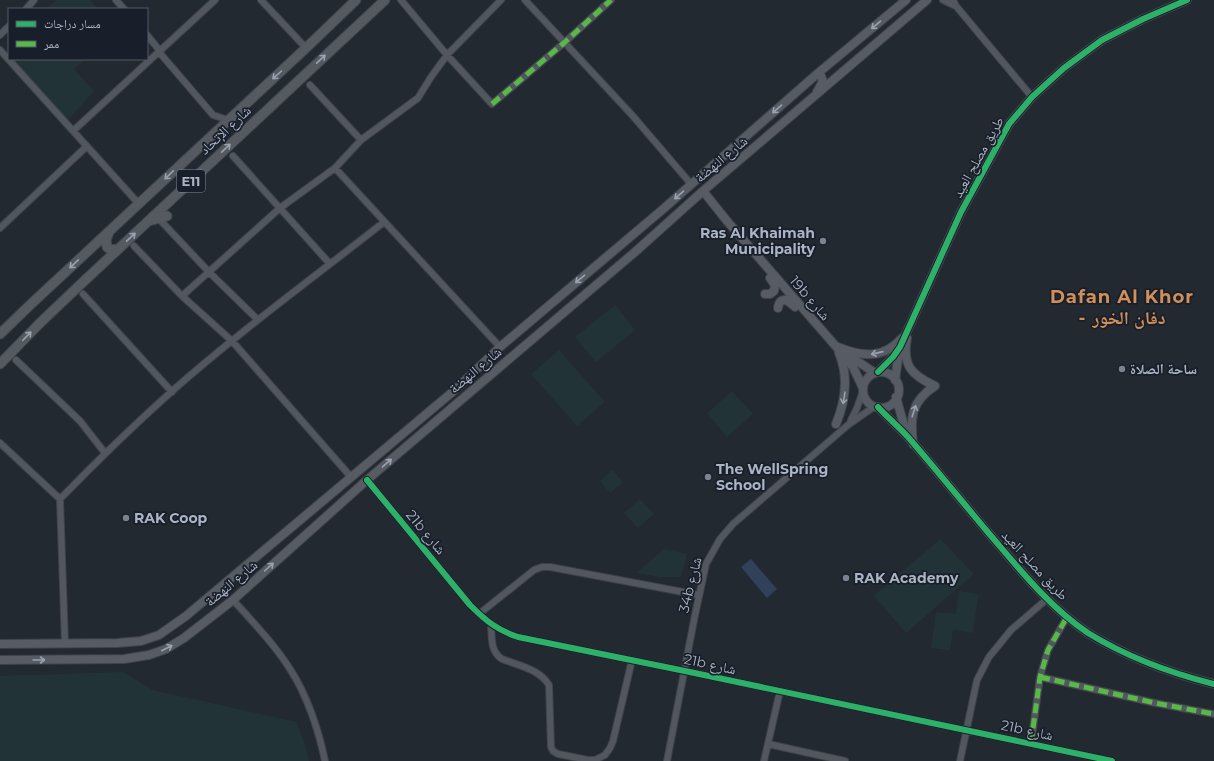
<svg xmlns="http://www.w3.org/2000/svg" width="1214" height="761" viewBox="0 0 1214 761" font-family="Montserrat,'Noto Naskh Arabic',sans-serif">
<rect width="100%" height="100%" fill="#232930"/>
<path fill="#213336" d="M 57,0 L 90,0 L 98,9 L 46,9 Z
M 12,59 L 86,59 L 74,69 L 94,91 L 65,124 Z
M 615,305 L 635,330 L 596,362 L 575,337 Z
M 559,350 L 605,402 L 577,426 L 531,374 Z
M 732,391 L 753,414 L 727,437 L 707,413 Z
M 612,470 L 623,482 L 610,493 L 600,481 Z
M 640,499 L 654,514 L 638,528 L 624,513 Z
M 940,539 L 974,574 L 906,633 L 874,596 Z
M 664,549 L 687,554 L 681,577 L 659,577 L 638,573 L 637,572 Z
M 959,591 L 978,594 L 973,633 L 953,630 L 950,650 L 931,648 L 936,612 L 956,614 Z
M 123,672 L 153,690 L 296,722 L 305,744 L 309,761 L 0,761 L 0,676 Z"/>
<path fill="#304159" d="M 751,559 L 777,589 L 767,598 L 741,567 Z"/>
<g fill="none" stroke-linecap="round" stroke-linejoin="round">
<defs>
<path id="street" d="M 116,0 L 124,9
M 261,0 L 306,48
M 401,0 L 447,55 L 492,104 L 565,42 L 611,0
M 525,0 L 632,115 L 691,184
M 943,0 L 956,6
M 953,0 L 956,6 L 1032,97
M 26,9 L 34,0
M 0,35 L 9,26
M 147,35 L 160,51
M 0,50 L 139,204
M 159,52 L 213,115 L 228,120
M 310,85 L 361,140
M 73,131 L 215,0
M 233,156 L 330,264
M 335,168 L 500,347
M 161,221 L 209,272 L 258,320
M 0,228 L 87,146
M 134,246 L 182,296 L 232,341 L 351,477
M 83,294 L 172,392
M 182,296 L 280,208 L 335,168 L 361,140 L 418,98 L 431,77 L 447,55 L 501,0
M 16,360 L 80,421 L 105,453
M 851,420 L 857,408 L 863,391
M 0,443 L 60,499 L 65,644
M 367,480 L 470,605 C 486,621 497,630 518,637 L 685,671 L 1112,761
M 60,499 C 96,462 133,426 171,392 C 239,332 313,278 384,222
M 233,600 C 253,622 274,644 290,669 C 307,695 319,731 325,761
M 479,614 L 534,570 L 542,567 L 550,567 L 699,595
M 491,624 C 492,638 490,651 502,659 C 520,666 539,669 549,685 L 551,747 L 553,751 L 558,754 L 588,760 L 595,760 L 605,755 L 610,748 L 613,741 L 632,660
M 1040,677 L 1155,703 L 1214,714
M 1031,743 L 1040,677 L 1048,650 L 1067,617
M 768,744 L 845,761
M 667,761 L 695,615 L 706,564 L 720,539 L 733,524 L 848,425 L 875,406
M 764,761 L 780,691
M 960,761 L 977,680 L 989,657 L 1011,630 L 1047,599"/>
<path id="secondary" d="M 817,74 L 821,76 L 823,81 L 817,92
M 703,191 L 727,221 L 846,358 L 853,367 L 863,388
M 765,294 L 770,294 L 774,291 L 775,285 L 770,278
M 778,308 C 780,295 788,300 795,307
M 907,338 C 902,365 911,375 935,386
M 838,347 C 862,357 884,359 902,338
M 848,355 L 875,373
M 878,372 L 893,357 L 900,347 L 961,212 L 1009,124 L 1032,97 L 1064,68 L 1102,40 L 1143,19 L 1187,0
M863 390a18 18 0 1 1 36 0a18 18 0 1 1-36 0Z
M 895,380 L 899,351
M 896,397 L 907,436
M 878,407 C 887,417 898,426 908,437 C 934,467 960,499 986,530 C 1017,566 1048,606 1088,633 C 1127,657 1170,673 1214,684
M 836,424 C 846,400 849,377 839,353
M 913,444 C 910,418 911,401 935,386
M 0,644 L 117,643 L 141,641 L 159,635 L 186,616 L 456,389 L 500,347 L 662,210 L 817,74 L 906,0
M 0,660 L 124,659 L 149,655 L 166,649 L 184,638 L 233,600 L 367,480 L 635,252 L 703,191 L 927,0"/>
<path id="primary" d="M 149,221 L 167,216
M 109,232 L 106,240 L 107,247 L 111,250 L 118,249
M 0,334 L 30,305 L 306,48 L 356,0
M 0,364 L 40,323 L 82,283 L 385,0"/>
</defs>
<use href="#street" stroke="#3f4349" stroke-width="8"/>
<use href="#secondary" stroke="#3f4349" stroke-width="10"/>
<use href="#primary" stroke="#40454d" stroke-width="11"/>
<use href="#street" stroke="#52575f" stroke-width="6"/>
<use href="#secondary" stroke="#575c64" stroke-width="8"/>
<use href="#primary" stroke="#555a61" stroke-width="9"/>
<path stroke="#58b947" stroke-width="5" stroke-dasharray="10 5" stroke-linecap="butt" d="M 492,104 L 565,42 L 611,0
M 1040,677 L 1155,703 L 1214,714
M 1031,743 L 1040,677 L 1048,650 L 1067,617"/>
<defs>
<path id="cycleway" d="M 878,372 L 893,357 L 900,347 L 961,212 L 1009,124 L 1032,97 L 1064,68 L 1102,40 L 1143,19 L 1187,0
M 878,407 C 887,417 898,426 908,437 C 934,467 960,499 986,530 C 1017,566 1048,606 1088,633 C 1127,657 1170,673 1214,684
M 367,480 L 470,605 C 486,621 497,630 518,637 L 685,671 L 1112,761"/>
</defs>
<use href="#cycleway" stroke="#181f2a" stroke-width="8"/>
<use href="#cycleway" stroke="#2db169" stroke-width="6"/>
</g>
<defs><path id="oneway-shaft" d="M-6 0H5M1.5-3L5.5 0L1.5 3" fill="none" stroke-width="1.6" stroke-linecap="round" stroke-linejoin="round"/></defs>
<g stroke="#9aa2b0">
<use href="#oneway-shaft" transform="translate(876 25) rotate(140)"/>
<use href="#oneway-shaft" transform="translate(777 109) rotate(139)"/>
<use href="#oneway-shaft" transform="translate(679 195) rotate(139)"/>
<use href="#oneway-shaft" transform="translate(580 279) rotate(140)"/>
<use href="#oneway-shaft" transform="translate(877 353) rotate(167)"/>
<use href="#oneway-shaft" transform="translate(844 398) rotate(99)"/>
<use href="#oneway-shaft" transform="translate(914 411) rotate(-72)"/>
<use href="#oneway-shaft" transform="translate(387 463) rotate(-41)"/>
<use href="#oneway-shaft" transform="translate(269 567) rotate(-42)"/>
<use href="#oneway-shaft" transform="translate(167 648) rotate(-27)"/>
<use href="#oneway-shaft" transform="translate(39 660)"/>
</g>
<g stroke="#9aa2af">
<use href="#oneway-shaft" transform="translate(321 59) rotate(-43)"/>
<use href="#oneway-shaft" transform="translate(277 75) rotate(138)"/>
<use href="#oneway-shaft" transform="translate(226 148) rotate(-43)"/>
<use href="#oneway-shaft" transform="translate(169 175) rotate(136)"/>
<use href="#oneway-shaft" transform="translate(131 237) rotate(-43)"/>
<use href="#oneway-shaft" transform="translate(74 264) rotate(137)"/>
<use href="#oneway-shaft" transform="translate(27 336) rotate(-46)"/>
</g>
<g fill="#7b8390" stroke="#181f2a" stroke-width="1.5">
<circle cx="823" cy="241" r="4"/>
<circle cx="1122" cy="369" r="4"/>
<circle cx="708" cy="477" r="4"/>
<circle cx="126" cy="518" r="4"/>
<circle cx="846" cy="578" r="4"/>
</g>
<g text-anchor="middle" stroke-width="3.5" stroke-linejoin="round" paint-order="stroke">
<rect fill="#181f2a" stroke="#7f8795" stroke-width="1" x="177" y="170" width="28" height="22" rx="3"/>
<g font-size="13" font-weight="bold" fill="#abb4c3">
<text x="191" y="186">E11</text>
</g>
<g font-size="14" fill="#abb4c3" stroke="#181f2a">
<text transform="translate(225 130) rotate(-43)" y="5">شارع الإتحاد</text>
<text transform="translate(978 157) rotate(-61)" y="5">طريق مصلح العيد</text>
<text transform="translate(721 159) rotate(-40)" y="5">شارع النهضة</text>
<text transform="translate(810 298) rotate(49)" y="5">19b شارع</text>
<text transform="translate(475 370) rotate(-40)" y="5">شارع النهضة</text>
<text transform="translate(426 532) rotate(50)" y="5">21b شارع</text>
<text transform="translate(1035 565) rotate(47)" y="5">طريق مصلح العيد</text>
<text transform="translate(231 583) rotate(-40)" y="5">شارع النهضة</text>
<text transform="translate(690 585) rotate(-76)" y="5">34b شارع</text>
<text transform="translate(710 664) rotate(12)" y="5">21b شارع</text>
<text transform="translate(1027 730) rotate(12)" y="5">21b شارع</text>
</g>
<g font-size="14" font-weight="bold" fill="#abb4c3" stroke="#181f2a" text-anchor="start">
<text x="815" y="238" text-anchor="end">Ras Al Khaimah<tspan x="815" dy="16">Municipality</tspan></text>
<text x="1130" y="374">ساحة الصلاة</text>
<text x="716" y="474">The WellSpring<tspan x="716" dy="16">School</tspan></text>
<text x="134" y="523">RAK Coop</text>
<text x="854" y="583">RAK Academy</text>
</g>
<g font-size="18" font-weight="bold" letter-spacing="1" fill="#d38f57" stroke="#181f2a">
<text x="1122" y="303">Dafan Al Khor<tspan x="1122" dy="21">- دفان الخور</tspan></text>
</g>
</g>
<rect x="8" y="8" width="140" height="52" fill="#181f2a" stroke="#535b67"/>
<rect x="16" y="21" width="20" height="6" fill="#2db169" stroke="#535b67"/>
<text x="44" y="28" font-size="12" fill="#abb4c3">مسار دراجات</text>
<rect x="16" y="41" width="20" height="6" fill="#58b947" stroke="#535b67"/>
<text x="44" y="48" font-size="12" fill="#abb4c3">ممر</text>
</svg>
